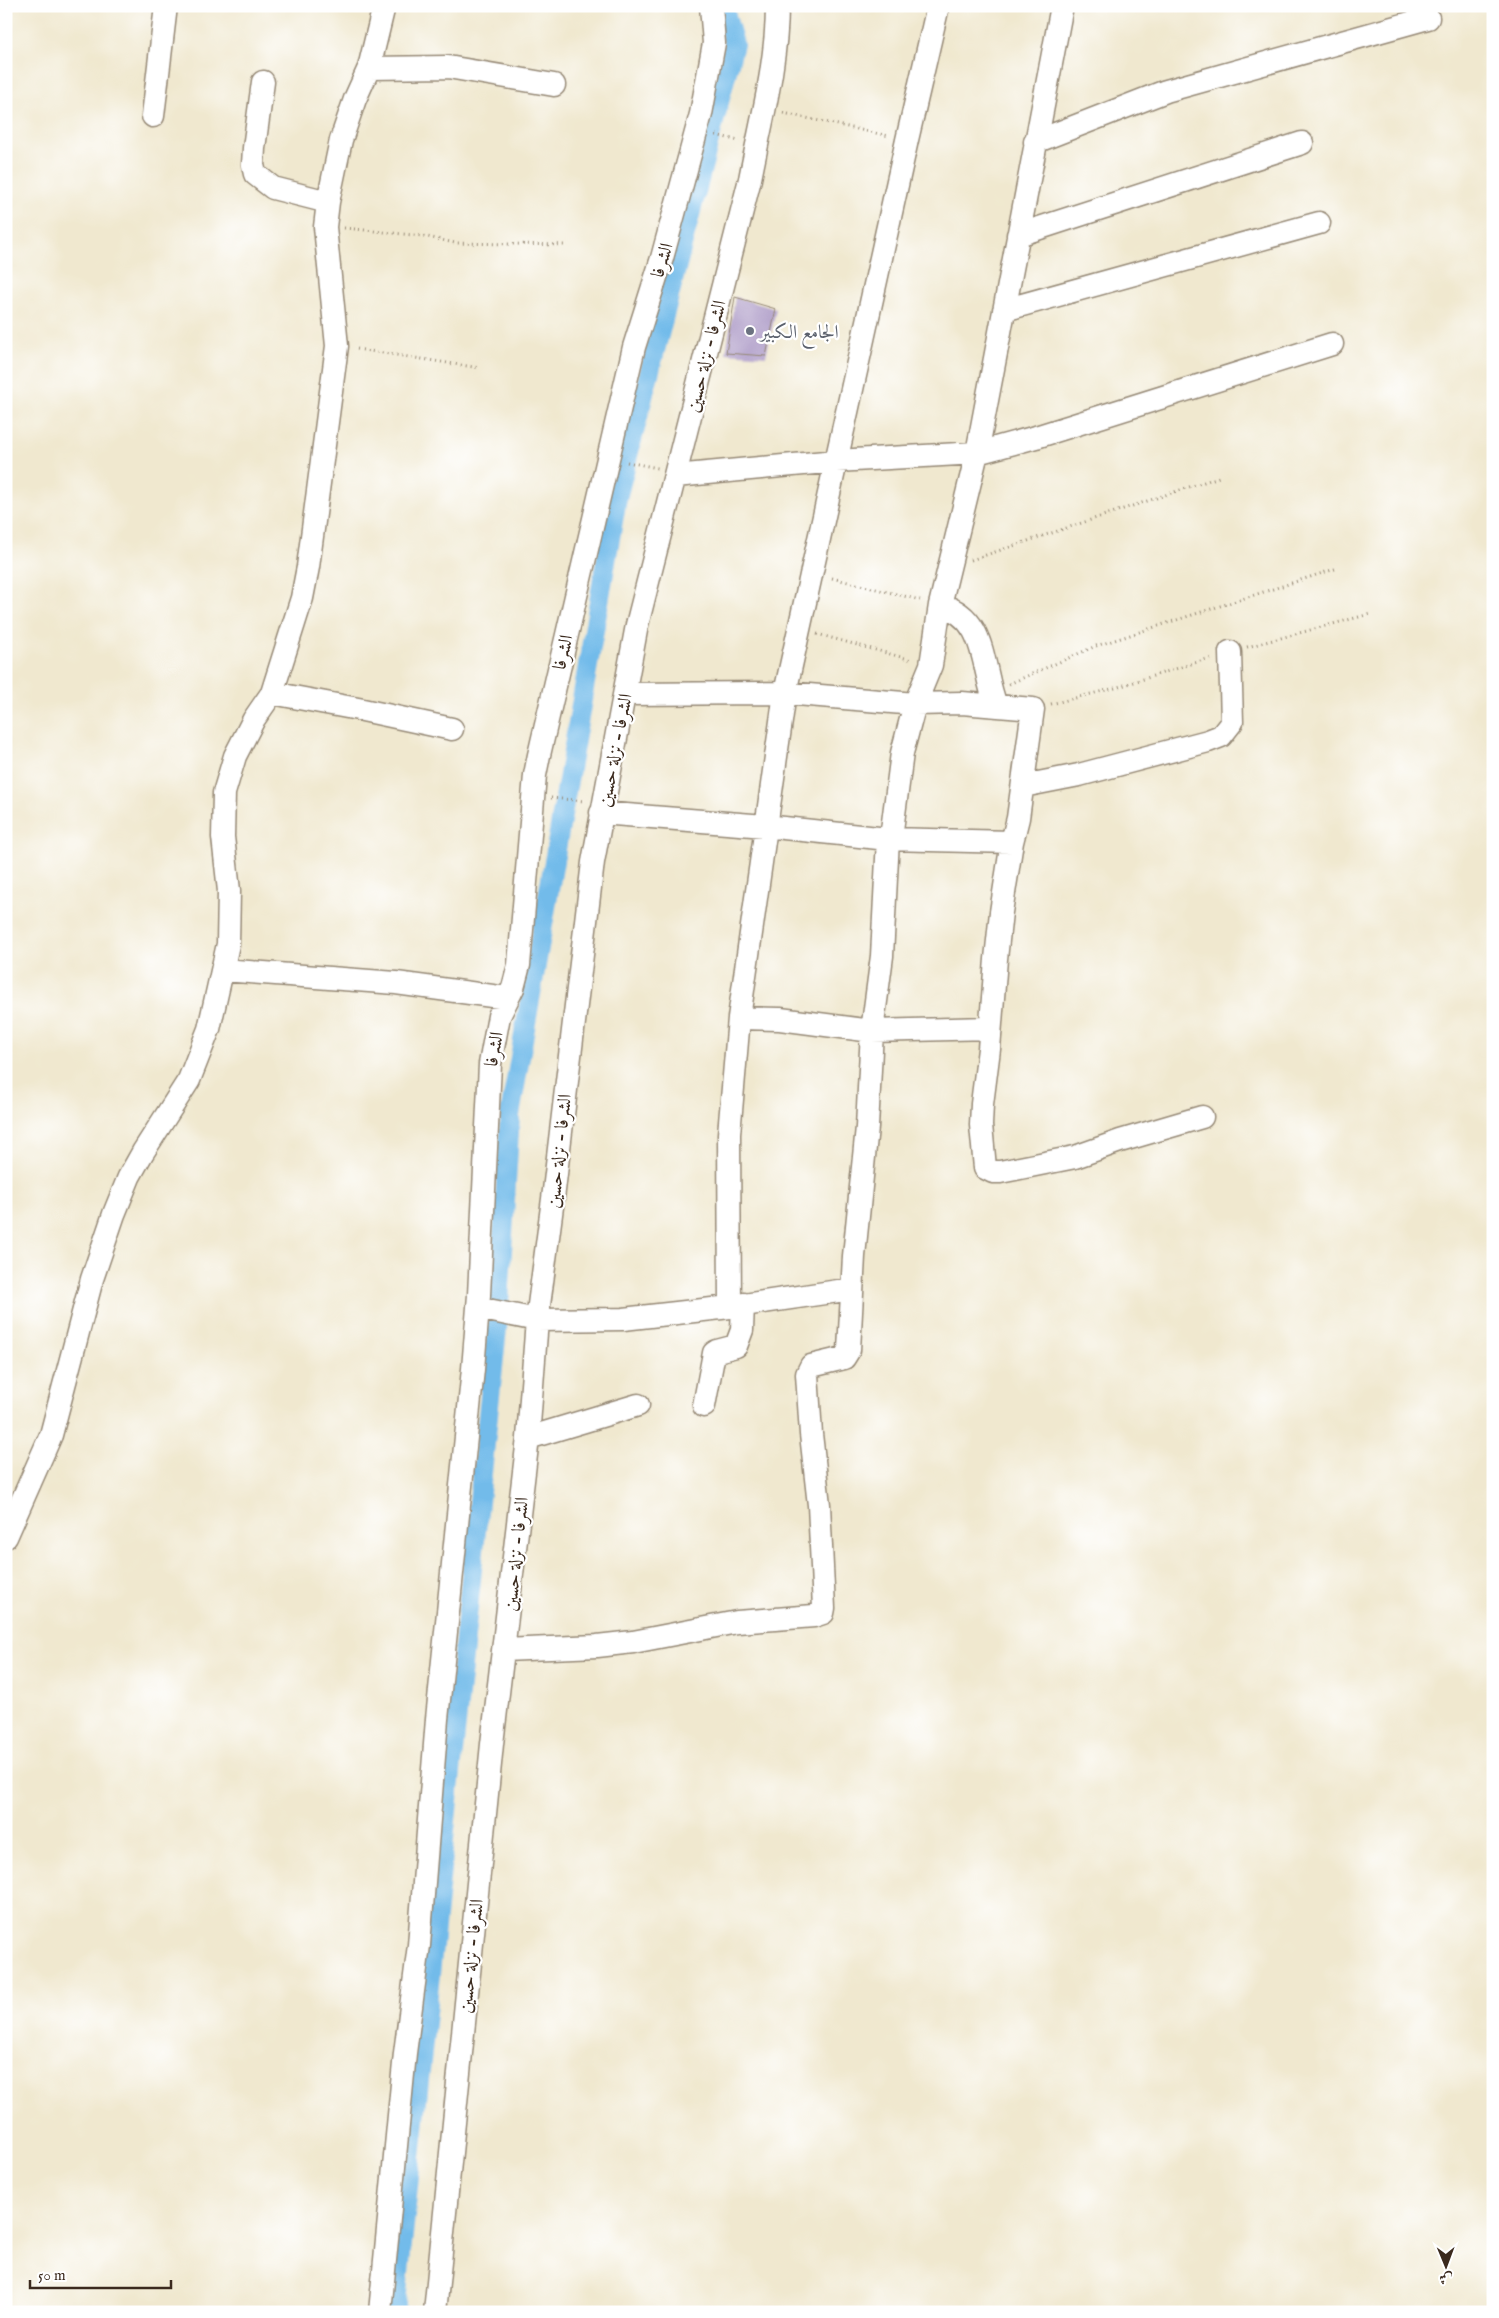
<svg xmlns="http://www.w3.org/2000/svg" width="1499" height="2318" viewBox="0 0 1499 2318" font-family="'IM FELL English',Amiri,serif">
<rect width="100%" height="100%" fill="#fff"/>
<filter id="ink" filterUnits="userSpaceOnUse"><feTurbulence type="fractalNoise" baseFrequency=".02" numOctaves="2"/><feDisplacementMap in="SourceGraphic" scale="10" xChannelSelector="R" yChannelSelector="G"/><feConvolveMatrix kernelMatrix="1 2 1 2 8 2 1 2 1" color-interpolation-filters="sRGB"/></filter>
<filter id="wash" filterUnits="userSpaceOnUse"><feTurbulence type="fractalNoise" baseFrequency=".0096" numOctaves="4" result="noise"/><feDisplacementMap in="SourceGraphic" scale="20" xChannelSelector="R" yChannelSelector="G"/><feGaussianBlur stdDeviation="1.12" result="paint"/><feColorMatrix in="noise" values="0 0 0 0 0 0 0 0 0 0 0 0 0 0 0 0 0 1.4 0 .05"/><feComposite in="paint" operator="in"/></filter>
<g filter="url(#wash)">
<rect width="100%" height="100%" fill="#f0e8cf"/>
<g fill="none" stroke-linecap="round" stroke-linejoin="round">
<path stroke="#72bbea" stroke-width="20" d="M 395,2312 L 498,1319 L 510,1115 L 617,498 L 734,44 L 723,6"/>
</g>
<g id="blocks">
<path fill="#af9dc8" d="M 735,297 L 776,309 L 766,356 L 726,353 Z"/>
</g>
</g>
<g filter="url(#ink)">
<use href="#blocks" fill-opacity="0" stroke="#968976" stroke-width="1"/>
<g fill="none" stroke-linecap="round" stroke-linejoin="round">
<defs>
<path id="minor" d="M 369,68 L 448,67 L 554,85
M 263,82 L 254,148 L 253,165 L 255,174 L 273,188 L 328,202
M 153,116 L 166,6
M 1035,142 L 1166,91 L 1428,18
M 1018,235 L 1302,143
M 1004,310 L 1319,223
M 675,476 L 836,461 L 977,453 L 1036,437 L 1332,344
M 940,605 C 988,617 981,669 996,705
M 272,693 L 358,709 L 452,729
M 625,694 L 785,693 L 915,704 L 962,703 L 1033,709 L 1018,818 L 1012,842 L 1001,912 L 996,959 L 989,1049 L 982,1104 L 981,1125 L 985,1168 L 993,1172 L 1000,1172 L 1075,1157 L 1120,1141 L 1202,1117
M 1023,786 L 1079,775 L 1208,741 L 1221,736 L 1232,722 L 1230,652
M 601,813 L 765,826 L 888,839 L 1012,842
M 223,970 L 396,983 L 507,998
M 739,1018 L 780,1019 L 872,1031 L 990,1028
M 730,1307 L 729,1134 L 739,1018 L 785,693 L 907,140 L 938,6
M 478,1308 L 537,1320 L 623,1319 L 730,1307 L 852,1289
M 704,1406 L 714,1353 L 717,1351 L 736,1346 L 742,1330 L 743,1304
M 528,1438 L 638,1405
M 6,1537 L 51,1435 L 92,1279 L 114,1214 L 129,1177 L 143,1152 L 189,1080 L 209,1029 L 228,944 L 229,891 L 223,837 L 224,793 L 235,756 L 254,719 L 272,693 L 302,598 L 308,567 L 337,346 L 325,227 L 328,202 L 341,140 L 355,99 L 369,68 L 384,6
M 504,1650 L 597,1646 L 633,1642 L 737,1622 L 814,1616 L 823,1613 L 824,1608 L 819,1505 L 811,1434 L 807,1374 L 811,1366 L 844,1358 L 849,1350 L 854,1256 L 867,1127 L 872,1031 L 882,956 L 888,839 L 892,830 L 902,753 L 915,704 L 931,665 L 940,605 L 977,453 L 1062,6
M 380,2312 L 405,2053 L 419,1945 L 437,1719 L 473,1369 L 479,1295 L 490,1064 L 499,1016 L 513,988 L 519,965 L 535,775 L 539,755 L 634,347 L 662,258 L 701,114 L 714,43 L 711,6
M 435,2312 L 492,1744 L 528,1438 L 537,1320 L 553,1199 L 593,862 L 637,625 L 750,179 C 761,122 777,64 777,6"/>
</defs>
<use href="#minor" stroke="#968976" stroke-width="25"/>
<path stroke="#968976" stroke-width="3" stroke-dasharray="1 4" stroke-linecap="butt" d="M 783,113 L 889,136
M 716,135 L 739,141
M 344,228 L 423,236 L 455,243 L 567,245
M 357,349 L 480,368
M 627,462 L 658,468
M 971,560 L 1222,476
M 832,578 L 920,600
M 817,634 L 912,660
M 1247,647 L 1370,614
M 1009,684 L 1096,646 L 1338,568
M 1051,704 L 1115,688 L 1210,658
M 551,798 L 585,801"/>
<use href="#minor" stroke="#fff" stroke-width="22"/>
</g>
</g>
<circle fill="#6b7280" stroke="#fff" stroke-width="2" cx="750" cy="331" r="5"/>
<g text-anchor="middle" stroke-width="4.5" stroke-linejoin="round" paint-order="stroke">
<g font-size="19" fill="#3b2a1e" stroke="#fff">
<text transform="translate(661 260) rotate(-73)" y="7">الشرفا</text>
<text transform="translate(705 356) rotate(-76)" y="7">الشرفا - نزلة حسين</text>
<text transform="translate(562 652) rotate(-77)" y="7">الشرفا</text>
<text transform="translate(614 750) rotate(-79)" y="7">الشرفا - نزلة حسين</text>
<text transform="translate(493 1049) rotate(-80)" y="7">الشرفا</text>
<text transform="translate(558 1151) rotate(-84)" y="7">الشرفا - نزلة حسين</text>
<text transform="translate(515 1554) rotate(-84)" y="7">الشرفا - نزلة حسين</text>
<text transform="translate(470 1956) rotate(-84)" y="7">الشرفا - نزلة حسين</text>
</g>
<g font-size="19" fill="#5b616d" stroke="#fff" text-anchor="start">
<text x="760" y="338">الجامع الكبير</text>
</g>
</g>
<rect width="1499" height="2318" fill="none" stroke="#fff" stroke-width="25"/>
<g transform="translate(1446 2266) rotate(179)" stroke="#ffffff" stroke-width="4" paint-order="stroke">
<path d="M0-4L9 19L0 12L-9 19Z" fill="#3b2a1e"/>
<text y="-8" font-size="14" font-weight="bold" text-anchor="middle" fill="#3b2a1e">ش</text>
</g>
<path d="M30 2280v8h141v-8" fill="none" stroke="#3b2a1e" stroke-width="2.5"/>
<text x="38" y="2280" font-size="15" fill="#3b2a1e" stroke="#ffffff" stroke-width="4" paint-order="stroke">50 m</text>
</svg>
